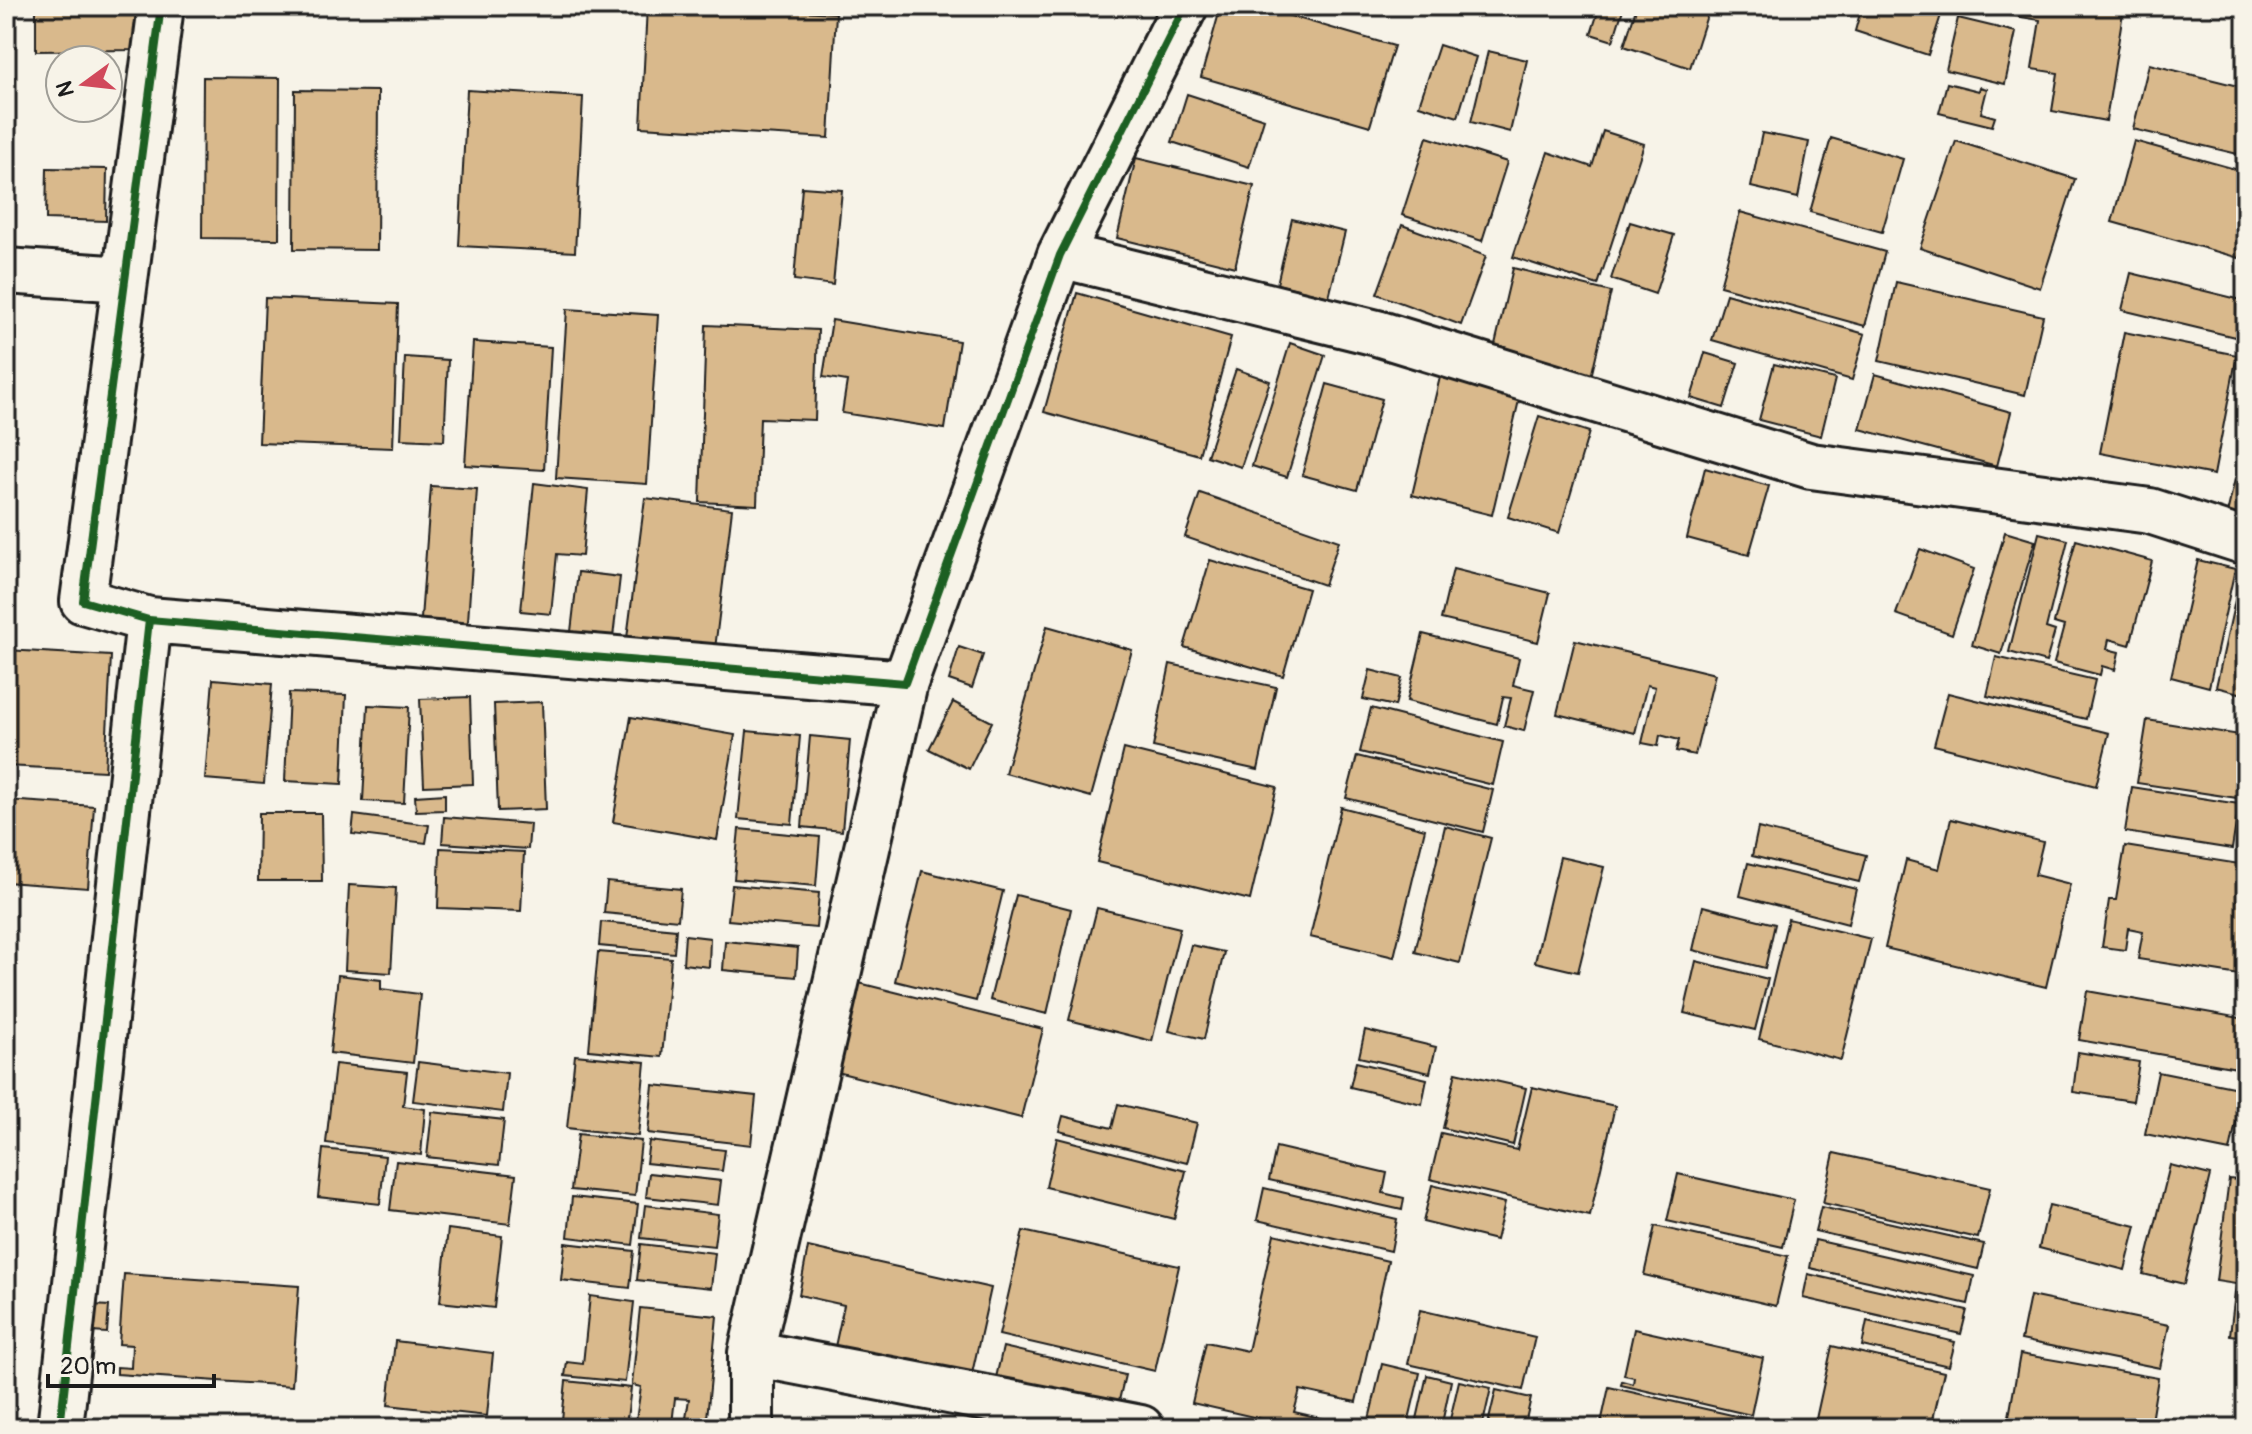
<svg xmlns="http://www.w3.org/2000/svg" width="2252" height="1434" viewBox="0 0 2252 1434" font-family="Pangolin,sans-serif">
<rect width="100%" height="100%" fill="#f7f3e8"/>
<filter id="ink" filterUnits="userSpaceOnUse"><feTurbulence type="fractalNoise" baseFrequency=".0125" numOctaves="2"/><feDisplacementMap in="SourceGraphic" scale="16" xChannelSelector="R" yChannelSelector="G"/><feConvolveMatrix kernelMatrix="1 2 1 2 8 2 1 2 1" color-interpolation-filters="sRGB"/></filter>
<g filter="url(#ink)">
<path fill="#d9b98c" stroke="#1c1c1c" stroke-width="2" d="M 36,6 L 136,6 L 136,50 L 36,51 Z
M 647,6 L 709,6 L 836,13 L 829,138 L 641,127 Z
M 948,6 L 1022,6 L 1022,11 L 948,8 Z
M 1221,6 L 1256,6 L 1394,46 L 1370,126 L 1201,77 Z
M 1600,6 L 1624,6 L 1613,41 L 1591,34 Z
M 1637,6 L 1710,6 L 1690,68 L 1624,46 Z
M 1862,6 L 1944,6 L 1928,55 L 1855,31 Z
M 2124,6 L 2106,121 L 2052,111 L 2058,73 L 2032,69 L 2040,20 L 1970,9 L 1970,6 Z
M 1958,18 L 2016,32 L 2005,84 L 1946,70 Z
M 1439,45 L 1476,57 L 1458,117 L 1419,105 Z
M 1488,51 L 1527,60 L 1510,132 L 1471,122 Z
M 2149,64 L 2246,88 L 2246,156 L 2133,129 Z
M 203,77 L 280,78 L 279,239 L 202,238 Z
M 1947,83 L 1979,91 L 1980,87 L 1987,89 L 1981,113 L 1995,117 L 1992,126 L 1939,113 Z
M 295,90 L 378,91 L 377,250 L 294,249 Z
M 467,90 L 583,97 L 575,252 L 459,246 Z
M 1187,94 L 1264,119 L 1249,167 L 1172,142 Z
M 1603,131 L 1644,144 L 1598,285 L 1513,257 L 1548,152 L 1592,167 Z
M 1762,133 L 1809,142 L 1798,198 L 1751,187 Z
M 1427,137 L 1507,162 L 1482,241 L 1402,215 Z
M 1831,138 L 1903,159 L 1882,232 L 1810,212 Z
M 1956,141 L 2075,179 L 2040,288 L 1920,248 Z
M 2134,141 L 2246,172 L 2246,260 L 2112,222 Z
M 1136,158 L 1254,186 L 1235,267 L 1117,238 Z
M 47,168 L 107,169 L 106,221 L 46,219 Z
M 802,187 L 842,190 L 833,285 L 794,280 Z
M 1740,212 L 1885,252 L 1865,326 L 1720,286 Z
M 1292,219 L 1345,232 L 1329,297 L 1277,284 Z
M 1630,222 L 1674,235 L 1655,294 L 1611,279 Z
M 1402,225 L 1486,256 L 1461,325 L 1377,294 Z
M 1513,268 L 1611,292 L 1591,377 L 1493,353 Z
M 2131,273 L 2246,301 L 2239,338 L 2122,310 Z
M 1896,282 L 2043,316 L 2025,395 L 1879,361 Z
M 1077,293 L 1231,337 L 1199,455 L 1044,412 Z
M 1726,294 L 1865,334 L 1852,380 L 1712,340 Z
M 265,298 L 398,304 L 393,448 L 259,443 Z
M 567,309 L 658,315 L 647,484 L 556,478 Z
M 832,320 L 959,341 L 945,429 L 842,413 L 847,381 L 823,377 Z
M 706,325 L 818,330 L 815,420 L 760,418 L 757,505 L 700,502 Z
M 2124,332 L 2237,355 L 2214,475 L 2100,453 Z
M 473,342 L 551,347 L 544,470 L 465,465 Z
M 1290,343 L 1325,355 L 1287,477 L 1252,466 Z
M 1705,353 L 1738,363 L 1724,408 L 1691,398 Z
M 405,357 L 448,360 L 444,441 L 401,439 Z
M 1774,364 L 1835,379 L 1821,436 L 1759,420 Z
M 1236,369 L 1270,381 L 1241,467 L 1207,456 Z
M 1875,374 L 2011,412 L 1997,466 L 1860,429 Z
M 1440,377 L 1520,396 L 1492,515 L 1412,495 Z
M 1327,384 L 1382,399 L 1357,490 L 1302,475 Z
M 1539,416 L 1589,432 L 1559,533 L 1508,517 Z
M 1705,468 L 1769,486 L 1749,555 L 1687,538 Z
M 2235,479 L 2246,481 L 2246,536 L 2223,531 Z
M 534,483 L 588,490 L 582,556 L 557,554 L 551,614 L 521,611 Z
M 431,486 L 477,489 L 467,636 L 420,632 Z
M 1200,493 L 1339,541 L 1324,585 L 1185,537 Z
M 645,498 L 732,509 L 714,657 L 626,646 Z
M 2005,532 L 2035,541 L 2001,654 L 1972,645 Z
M 2039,533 L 2068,540 L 2046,628 L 2055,631 L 2046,662 L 2009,652 Z
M 2076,540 L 2152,561 L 2130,645 L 2109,639 L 2107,649 L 2119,652 L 2115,670 L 2102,666 L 2100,675 L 2054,663 L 2064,626 L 2054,623 Z
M 1920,549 L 1974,569 L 1952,634 L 1896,614 Z
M 1210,560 L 1308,589 L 1283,676 L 1184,647 Z
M 2198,560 L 2235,569 L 2209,687 L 2171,677 Z
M 1453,569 L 1550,593 L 1538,642 L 1441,619 Z
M 578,572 L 620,577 L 612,646 L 570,640 Z
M 2241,573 L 2246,574 L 2246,681 L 2243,694 L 2216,687 Z
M 1047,626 L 1132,650 L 1091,797 L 1005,773 Z
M 1423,634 L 1519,658 L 1513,685 L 1534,690 L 1524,731 L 1504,726 L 1511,698 L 1503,697 L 1497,724 L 1407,701 Z
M 1575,640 L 1715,674 L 1695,755 L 1676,751 L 1679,740 L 1660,735 L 1658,746 L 1642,743 L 1655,687 L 1647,685 L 1635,733 L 1557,714 Z
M 959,647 L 983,655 L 972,688 L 949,680 Z
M 6,650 L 111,656 L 105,771 L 6,766 Z
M 1996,657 L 2095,680 L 2086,719 L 1987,696 Z
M 1170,664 L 1276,687 L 1258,770 L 1153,747 Z
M 1370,670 L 1402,678 L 1395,706 L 1363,699 Z
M 213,679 L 272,684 L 264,784 L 205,779 Z
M 289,693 L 346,695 L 342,784 L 285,781 Z
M 1948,693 L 2109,733 L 2096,786 L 1934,745 Z
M 470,697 L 473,784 L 424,786 L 420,699 Z
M 542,702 L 546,809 L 498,811 L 494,704 Z
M 953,702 L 992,722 L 969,769 L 929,749 Z
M 368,705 L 409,707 L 404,803 L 363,801 Z
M 1371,708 L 1503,742 L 1493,785 L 1360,752 Z
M 631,717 L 735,735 L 717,840 L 613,822 Z
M 2147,720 L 2246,736 L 2246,784 L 2244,799 L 2137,783 Z
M 747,731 L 800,736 L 792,824 L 738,819 Z
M 810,736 L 850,740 L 842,831 L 802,827 Z
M 1124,749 L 1277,787 L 1250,900 L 1097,862 Z
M 1357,756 L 1493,790 L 1483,832 L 1346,798 Z
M 2132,787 L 2239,804 L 2232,849 L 2125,832 Z
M 445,794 L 445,810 L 416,811 L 415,796 Z
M 6,800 L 94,806 L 88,888 L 6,882 Z
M 1341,807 L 1425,829 L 1394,957 L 1310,937 Z
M 2246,812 L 2246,853 L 2240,852 Z
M 259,813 L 321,813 L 322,881 L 258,881 Z
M 354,815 L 429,825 L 426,843 L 352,834 Z
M 444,817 L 530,824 L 528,849 L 442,843 Z
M 1951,819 L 2043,842 L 2035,875 L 2070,884 L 2046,987 L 1885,948 L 1906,860 L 1939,869 Z
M 1445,826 L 1491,838 L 1460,963 L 1415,952 Z
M 1758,828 L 1866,855 L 1859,882 L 1752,856 Z
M 739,829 L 820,837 L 816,886 L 734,879 Z
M 2125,846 L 2246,865 L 2246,976 L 2138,959 L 2143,931 L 2128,928 L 2125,950 L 2102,947 L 2109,900 L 2116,900 Z
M 440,848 L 524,852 L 521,911 L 438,908 Z
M 1560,857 L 1604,867 L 1578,972 L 1535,962 Z
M 1748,863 L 1856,889 L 1848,924 L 1740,896 Z
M 922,871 L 1003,891 L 976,1001 L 895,981 Z
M 607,882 L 681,889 L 678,920 L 604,913 Z
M 349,885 L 396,888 L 391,973 L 345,970 Z
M 732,885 L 819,893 L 816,928 L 728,920 Z
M 1016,895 L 1071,909 L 1047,1014 L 990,1000 Z
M 1703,906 L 1775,924 L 1765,968 L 1693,950 Z
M 1097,908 L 1180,928 L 1152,1041 L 1069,1020 Z
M 1788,919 L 1871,939 L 1841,1060 L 1759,1039 Z
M 601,922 L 676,929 L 674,953 L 599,946 Z
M 685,935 L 710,938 L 709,967 L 683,964 Z
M 725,941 L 798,948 L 796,977 L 723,970 Z
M 1191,945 L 1224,952 L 1204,1039 L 1169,1031 Z
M 598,952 L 671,958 L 662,1057 L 589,1050 Z
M 1696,961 L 1768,979 L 1755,1030 L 1684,1013 Z
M 338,975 L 381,980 L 381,989 L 420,994 L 413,1063 L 330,1053 Z
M 855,982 L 1043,1029 L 1021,1118 L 833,1071 Z
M 2087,991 L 2246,1019 L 2237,1068 L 2079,1040 Z
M 1365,1030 L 1436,1047 L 1430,1073 L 1359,1057 Z
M 2078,1052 L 2139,1062 L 2133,1101 L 2073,1092 Z
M 575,1055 L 645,1062 L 638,1136 L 567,1128 Z
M 418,1062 L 507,1073 L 503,1112 L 413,1101 Z
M 1356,1062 L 1427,1079 L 1422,1104 L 1350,1087 Z
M 335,1064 L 407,1072 L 403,1106 L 425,1109 L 421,1155 L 326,1143 Z
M 1456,1072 L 1526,1088 L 1513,1145 L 1443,1128 Z
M 2158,1072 L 2243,1089 L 2230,1151 L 2145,1134 Z
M 653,1085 L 756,1096 L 751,1145 L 648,1133 Z
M 1532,1087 L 1615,1106 L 1590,1216 L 1430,1179 L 1441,1133 L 1517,1150 Z
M 1118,1104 L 1197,1123 L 1187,1163 L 1059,1131 L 1063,1116 L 1112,1128 Z
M 432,1112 L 504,1120 L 499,1165 L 427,1157 Z
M 578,1134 L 641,1141 L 635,1196 L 571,1190 Z
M 1057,1138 L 1186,1171 L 1174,1219 L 1046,1187 Z
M 649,1141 L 725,1150 L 722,1171 L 646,1163 Z
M 1276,1147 L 1387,1173 L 1383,1193 L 1404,1198 L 1402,1210 L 1269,1180 Z
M 323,1149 L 385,1156 L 380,1204 L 318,1197 Z
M 1834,1153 L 1990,1188 L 1978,1238 L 1823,1203 Z
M 396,1161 L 516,1175 L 510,1224 L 390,1210 Z
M 2170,1165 L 2210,1175 L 2184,1284 L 2143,1274 Z
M 649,1173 L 721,1181 L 718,1205 L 646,1197 Z
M 1678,1174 L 1794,1200 L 1783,1247 L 1667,1221 Z
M 2229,1179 L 2246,1181 L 2246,1337 L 2230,1335 L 2236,1284 L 2216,1281 Z
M 1432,1185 L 1505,1203 L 1496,1240 L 1423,1222 Z
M 1264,1188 L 1397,1219 L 1391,1251 L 1257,1220 Z
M 572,1197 L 638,1204 L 633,1245 L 568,1237 Z
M 645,1205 L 718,1214 L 714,1246 L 641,1238 Z
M 2049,1205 L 2136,1226 L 2125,1270 L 2039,1248 Z
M 1821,1207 L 1984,1244 L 1978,1269 L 1815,1231 Z
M 1655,1226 L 1788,1256 L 1776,1306 L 1644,1275 Z
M 448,1229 L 502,1236 L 494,1308 L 440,1302 Z
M 1023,1231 L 1179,1266 L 1155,1371 L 999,1335 Z
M 1274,1234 L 1388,1261 L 1356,1402 L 1300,1390 L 1294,1412 L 1351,1425 L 1350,1428 L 1302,1428 L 1192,1403 L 1206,1342 L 1248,1351 Z
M 1815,1240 L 1974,1276 L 1968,1304 L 1810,1268 Z
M 565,1243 L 634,1251 L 630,1288 L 561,1280 Z
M 641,1244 L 715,1253 L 711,1288 L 637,1280 Z
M 808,1247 L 991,1288 L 969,1387 L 833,1356 L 844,1305 L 799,1295 Z
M 124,1274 L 299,1286 L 292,1386 L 117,1374 L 117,1367 L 131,1368 L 132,1345 L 119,1344 Z
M 1808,1274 L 1967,1310 L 1961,1334 L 1803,1298 Z
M 590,1296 L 634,1302 L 625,1382 L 565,1376 L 567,1362 L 583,1364 Z
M 2030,1296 L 2169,1325 L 2160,1368 L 2021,1340 Z
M 93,1305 L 109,1306 L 107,1333 L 91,1332 Z
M 640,1308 L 717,1316 L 706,1428 L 685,1425 L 689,1399 L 675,1398 L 672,1424 L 636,1420 L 641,1387 L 632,1385 Z
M 1420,1310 L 1535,1337 L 1523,1390 L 1408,1364 Z
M 1867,1321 L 1955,1342 L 1949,1366 L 1862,1346 Z
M 1634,1329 L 1763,1358 L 1751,1415 L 1621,1385 L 1622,1381 L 1633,1384 L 1634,1377 L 1624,1375 Z
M 395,1341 L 493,1353 L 487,1416 L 388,1405 Z
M 1832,1346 L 1944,1372 L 1931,1428 L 1814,1428 Z
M 1003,1347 L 1125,1375 L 1117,1409 L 995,1382 Z
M 2020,1354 L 2158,1378 L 2150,1428 L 2007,1428 Z
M 1382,1364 L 1420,1373 L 1407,1428 L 1367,1428 Z
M 1427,1375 L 1451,1381 L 1441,1428 L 1415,1428 Z
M 566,1381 L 631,1388 L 626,1426 L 562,1420 Z
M 1459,1381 L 1491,1388 L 1482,1428 L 1448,1428 Z
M 1609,1387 L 1745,1418 L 1743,1428 L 1600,1428 Z
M 1496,1390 L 1531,1398 L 1524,1428 L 1487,1428 Z"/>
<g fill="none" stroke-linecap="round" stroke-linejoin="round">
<defs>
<path id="minor" d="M 1060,255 L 1377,333 L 1811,466 L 2150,511 L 2246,542
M 6,271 L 125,279
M 149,620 L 905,683 L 1060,255 L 1185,6
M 751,1353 L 1141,1428
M 60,1428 L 149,620 L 83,601 L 161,6
M 751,1428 L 751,1353 L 905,683"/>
</defs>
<use href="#minor" stroke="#1c1c1c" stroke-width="50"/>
<use href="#minor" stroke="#f7f3e8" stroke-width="44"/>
<defs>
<path id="cycleway" d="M 149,620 L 905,683 L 1060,255 L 1185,6
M 60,1428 L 149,620 L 83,601 L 161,6"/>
</defs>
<use href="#cycleway" stroke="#f7f3e8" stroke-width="13"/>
<use href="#cycleway" stroke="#1b5e20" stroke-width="8"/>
</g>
</g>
<rect width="2252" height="1434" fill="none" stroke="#f7f3e8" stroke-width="32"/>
<rect x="16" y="16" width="2220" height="1402" fill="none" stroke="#1c1c1c" stroke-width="3" filter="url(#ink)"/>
<g transform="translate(84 84) rotate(255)"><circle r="38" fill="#f7f3e8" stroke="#9f9d96" stroke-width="2"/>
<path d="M0-6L14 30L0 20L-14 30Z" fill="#d1495b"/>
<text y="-12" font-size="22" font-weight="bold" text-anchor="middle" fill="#1c1c1c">N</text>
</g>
<path d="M48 1374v12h166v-12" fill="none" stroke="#1c1c1c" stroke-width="4"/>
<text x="60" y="1374" font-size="24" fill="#1c1c1c" stroke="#f7f3e8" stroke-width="6" paint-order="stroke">20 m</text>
</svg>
